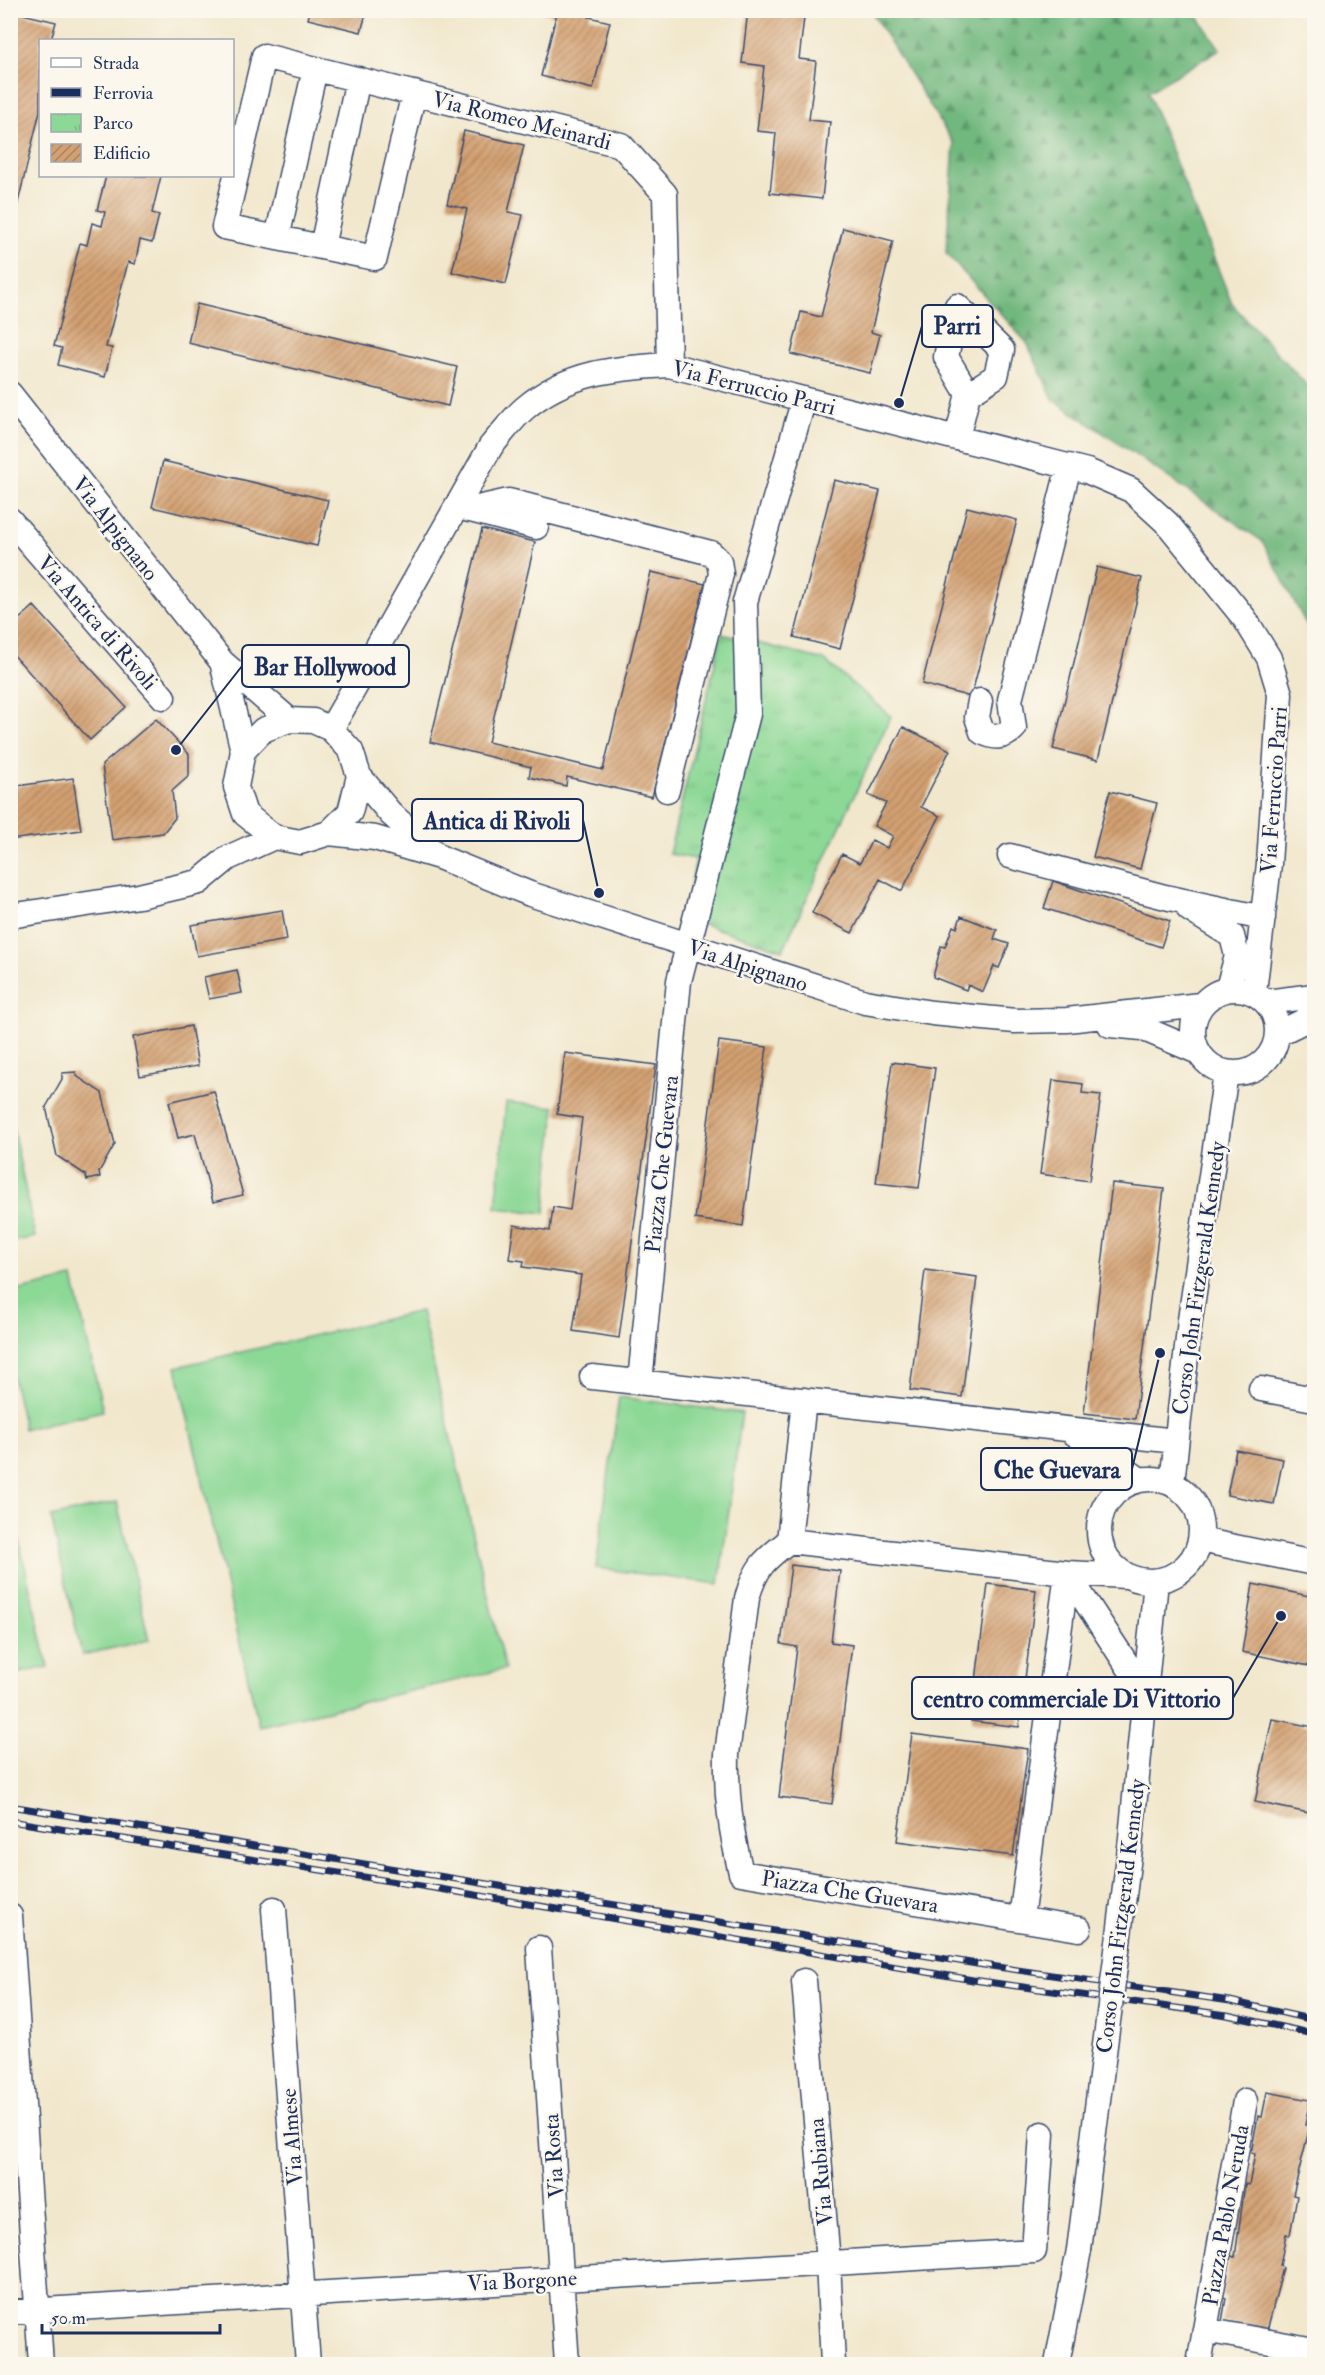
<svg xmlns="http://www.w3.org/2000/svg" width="1325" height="2375" viewBox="0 0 1325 2375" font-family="'IM FELL Double Pica',serif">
<defs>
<pattern id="forest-firs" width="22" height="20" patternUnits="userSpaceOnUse" patternTransform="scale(1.5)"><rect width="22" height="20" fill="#71b87e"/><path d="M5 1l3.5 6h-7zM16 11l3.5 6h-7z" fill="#5c966a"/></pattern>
<pattern id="park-tufts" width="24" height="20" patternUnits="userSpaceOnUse" patternTransform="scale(1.5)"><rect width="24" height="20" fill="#8cd895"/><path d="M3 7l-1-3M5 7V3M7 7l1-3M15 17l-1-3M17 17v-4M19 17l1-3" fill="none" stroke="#78ba83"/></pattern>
<pattern id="building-hatch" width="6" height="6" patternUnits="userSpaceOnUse" patternTransform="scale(1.5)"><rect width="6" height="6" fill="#d3a071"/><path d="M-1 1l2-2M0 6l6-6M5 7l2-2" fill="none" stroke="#aa8360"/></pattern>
</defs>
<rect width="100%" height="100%" fill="#fbf7ec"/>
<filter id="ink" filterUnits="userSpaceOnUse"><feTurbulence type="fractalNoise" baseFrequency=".0167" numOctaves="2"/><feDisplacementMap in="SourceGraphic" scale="12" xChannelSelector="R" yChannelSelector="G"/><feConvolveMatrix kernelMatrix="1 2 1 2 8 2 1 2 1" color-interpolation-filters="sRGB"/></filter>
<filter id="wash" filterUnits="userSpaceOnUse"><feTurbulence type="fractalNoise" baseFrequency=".008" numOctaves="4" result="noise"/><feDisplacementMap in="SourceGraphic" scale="24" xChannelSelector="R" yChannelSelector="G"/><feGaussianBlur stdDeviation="1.35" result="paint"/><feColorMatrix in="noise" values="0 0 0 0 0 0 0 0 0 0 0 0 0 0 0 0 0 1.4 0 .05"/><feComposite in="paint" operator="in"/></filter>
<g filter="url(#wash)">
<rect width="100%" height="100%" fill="#f1e7cc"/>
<path fill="url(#forest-firs)" stroke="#46746e" stroke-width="1.5" d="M 876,10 L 1194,11 L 1220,49 L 1148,92 L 1232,304 L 1314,393 L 1314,639 L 1262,541 L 1053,399 L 1027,343 L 946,253 L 954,144 L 874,16 Z"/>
<path fill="url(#park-tufts)" stroke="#54847a" stroke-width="1.5" d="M 722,634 L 824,660 L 891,716 L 783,950 L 684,918 L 696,859 L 669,854 Z"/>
<path fill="#8cd895" stroke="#54847a" stroke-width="1.5" d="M 506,1102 L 555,1107 L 545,1213 L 496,1208 Z
M 10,1114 L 35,1237 L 11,1242 L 10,1242 Z
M 73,1278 L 103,1411 L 24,1429 L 11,1370 L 11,1292 Z
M 421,1311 L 505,1669 L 259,1726 L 176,1367 Z
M 619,1397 L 742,1413 L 719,1584 L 596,1568 Z
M 117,1502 L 149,1640 L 82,1655 L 51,1517 Z
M 11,1506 L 48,1667 L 11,1675 L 10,1675 Z"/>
<g id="blocks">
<path fill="url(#building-hatch)" d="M 310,10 L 367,10 L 361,32 L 308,19 Z
M 535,10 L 591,10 L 589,17 L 610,22 L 593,89 L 541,76 L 556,16 Z
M 748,10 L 805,10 L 799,59 L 816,61 L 809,120 L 830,122 L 822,199 L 770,193 L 776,133 L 757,131 L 764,66 L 742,63 Z
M 10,11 L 56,22 L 51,40 L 40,40 L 40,111 L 14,219 L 10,218 Z
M 464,131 L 524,145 L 508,212 L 523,215 L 506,284 L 452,272 L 467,209 L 447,204 Z
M 106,176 L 161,176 L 152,213 L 159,215 L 152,243 L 140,240 L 135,264 L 128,262 L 106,347 L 112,348 L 105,377 L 58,365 L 62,348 L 54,346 L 80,243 L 87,245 L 92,223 L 102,226 L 105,212 L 97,210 Z
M 843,228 L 893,241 L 871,332 L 880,335 L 870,373 L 791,354 L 801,312 L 821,317 Z
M 197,304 L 457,367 L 448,406 L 188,343 Z
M 163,461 L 328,500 L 317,546 L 152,507 Z
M 834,480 L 880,491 L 840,649 L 794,637 Z
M 967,507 L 1017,520 L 971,697 L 922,684 Z
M 482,529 L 535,542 L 488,742 L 603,770 L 651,572 L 705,584 L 652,797 L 567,777 L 566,786 L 529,777 L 531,767 L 430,742 Z
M 1097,567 L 1142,578 L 1098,760 L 1053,749 Z
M 34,606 L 126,707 L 90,740 L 10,651 L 10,627 Z
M 156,719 L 189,754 L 189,776 L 172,791 L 175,818 L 163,833 L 112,840 L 102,765 Z
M 903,727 L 950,750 L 921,807 L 940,816 L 902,891 L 880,879 L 852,933 L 812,913 L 842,854 L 860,863 L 872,840 L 887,848 L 893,836 L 874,826 L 886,803 L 868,795 Z
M 73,778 L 81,830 L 10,840 L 10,787 Z
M 1110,791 L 1157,803 L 1140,869 L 1093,857 Z
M 1053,881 L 1170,921 L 1161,947 L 1044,908 Z
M 282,910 L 287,940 L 197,956 L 191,925 Z
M 961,916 L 997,930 L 994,939 L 1009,944 L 999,968 L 994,966 L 983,992 L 968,985 L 966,990 L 933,977 L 941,946 L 945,947 L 953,926 L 957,928 Z
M 237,970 L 242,993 L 209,999 L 204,977 Z
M 191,1026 L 198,1066 L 140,1076 L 133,1037 Z
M 719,1041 L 767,1047 L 743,1226 L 695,1219 Z
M 565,1053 L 656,1065 L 619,1338 L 573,1331 L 581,1275 L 523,1267 L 524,1261 L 509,1259 L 514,1225 L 550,1231 L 553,1207 L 570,1210 L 582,1118 L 557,1114 Z
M 892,1062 L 935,1068 L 919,1188 L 876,1183 Z
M 76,1072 L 78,1077 L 102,1093 L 115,1144 L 99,1172 L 100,1177 L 87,1180 L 86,1175 L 57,1156 L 46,1107 L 62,1079 L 62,1073 Z
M 1053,1080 L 1083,1084 L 1082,1093 L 1101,1095 L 1089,1181 L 1040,1174 Z
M 214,1091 L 243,1195 L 213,1202 L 195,1134 L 178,1138 L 169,1102 Z
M 1112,1183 L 1164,1189 L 1135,1419 L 1084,1413 Z
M 925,1270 L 977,1277 L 962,1397 L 910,1390 Z
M 1236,1450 L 1283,1459 L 1274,1504 L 1227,1495 Z
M 791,1565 L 840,1571 L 831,1642 L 852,1645 L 832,1804 L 779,1797 L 797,1647 L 781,1644 Z
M 988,1584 L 1036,1590 L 1019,1727 L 971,1721 Z
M 1253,1584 L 1314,1597 L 1314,1667 L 1242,1652 Z
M 1272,1719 L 1314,1727 L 1314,1814 L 1255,1802 Z
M 912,1734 L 1028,1749 L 1013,1856 L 897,1841 Z
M 1267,2092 L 1310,2100 L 1305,2125 L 1310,2126 L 1293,2195 L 1297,2196 L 1290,2235 L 1286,2234 L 1280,2266 L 1283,2268 L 1267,2331 L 1222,2322 L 1226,2298 L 1222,2297 L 1230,2256 L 1235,2257 L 1245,2184 L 1249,2185 L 1255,2154 L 1251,2153 L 1258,2116 L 1262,2117 Z"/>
</g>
</g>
<g filter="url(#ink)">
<use href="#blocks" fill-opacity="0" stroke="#3b4b6e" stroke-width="1.5"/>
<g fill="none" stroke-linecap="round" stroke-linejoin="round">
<defs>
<path id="minor" d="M 414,93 L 375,258 L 224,227 L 264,56 L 621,145 L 665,194 L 669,365
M 277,238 L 315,69
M 322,247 L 358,79
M 10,394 L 222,662 L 289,720
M 957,438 L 968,394 L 946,357 L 957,306 L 1002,350 L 996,376 L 968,394
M 457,505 L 469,510 L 509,501 L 711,553 L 719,561 L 721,574 L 667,790
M 474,511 L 536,527
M 10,520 L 163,697
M 222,662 L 243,751
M 980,701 L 977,717 L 982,732 C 995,738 1003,739 1014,728 L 1010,700 L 1069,466
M 331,729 L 491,446 C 502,434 512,419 525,408 C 567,372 616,368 669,365 L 1087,471 L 1131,490 L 1167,523 L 1245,619 L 1269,658 L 1280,694 L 1269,864 L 1254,992
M 329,833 L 350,812 L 359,776
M 1010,856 L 1165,897 L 1263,918
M 439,857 L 391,814 L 359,776 L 351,751 L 331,729 L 313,721 L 289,720 L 263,730 L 243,751 L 236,787 L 245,814 L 274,837 L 300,842 L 329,833 L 375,838 L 439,857 L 530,894 L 865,1002 L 932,1013 L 1015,1021 L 1067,1020 L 1200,1005
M 1189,909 L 1232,936 L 1237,956 L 1228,988
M 10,916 L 139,896 L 199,882 L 228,858 L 274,837
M1193 1031a42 42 0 1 1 84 0a42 42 0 1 1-84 0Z
M 1266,1002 L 1314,996
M 1110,1025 L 1142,1028 L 1196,1051
M 1277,1034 L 1314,1016
M 592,1377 L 1176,1441
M 640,1382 L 679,981 L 748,714 L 745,602 L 804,399
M 1261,1389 L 1314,1399
M 804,1400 L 789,1541 L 1067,1573 L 1126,1576
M 1071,1431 L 1140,1480
M1099 1530a51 51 0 1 1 102 0a51 51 0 1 1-102 0Z
M 1172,1483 L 1190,1320 L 1226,1073
M 1200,1540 L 1314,1563
M 789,1541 C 764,1560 756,1567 747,1598 L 727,1754 C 726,1798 731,1831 741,1873 L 1079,1929
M 1067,1573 L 1145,1692
M 1130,1848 L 1156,1581
M 274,1909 L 308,2364
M 10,1916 L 41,2364
M 1021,1919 L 1067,1573
M 539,1948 L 567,2364
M 804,1981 L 828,2262 L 833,2364
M 10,2312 L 1034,2251 L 1042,2134
M 1205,2330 L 1314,2350
M 1057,2364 L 1079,2250
M 1199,2364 L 1245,2101"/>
</defs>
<use href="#minor" stroke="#3b4b6e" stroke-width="27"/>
<use href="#minor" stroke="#fff" stroke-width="24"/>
<defs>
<path id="rail" d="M 10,1806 L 977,1964 L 1230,2001 L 1314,2020
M 10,1821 L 440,1889 L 973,1980 L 1227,2015 L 1314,2034"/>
</defs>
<use href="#rail" stroke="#1b2f5e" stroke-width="7"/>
<use href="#rail" stroke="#fbf7ec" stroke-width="4.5" stroke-dasharray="14" stroke-linecap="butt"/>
<defs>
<path id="minor-bridge" d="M 1079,2250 L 1130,1848"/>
</defs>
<use href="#minor-bridge" stroke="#3b4b6e" stroke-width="27" stroke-linecap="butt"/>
<use href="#minor-bridge" stroke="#fff" stroke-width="24"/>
</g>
</g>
<g text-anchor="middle" stroke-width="5" stroke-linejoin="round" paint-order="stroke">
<g font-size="22" fill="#1b2f5e" stroke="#fbf7ec">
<text transform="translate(522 120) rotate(14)" y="8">Via Romeo Meinardi</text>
<text transform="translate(754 387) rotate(14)" y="8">Via Ferruccio Parri</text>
<text transform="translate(116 528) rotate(52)" y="8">Via Alpignano</text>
<text transform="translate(98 622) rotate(49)" y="8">Via Antica di Rivoli</text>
<text transform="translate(1273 790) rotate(-86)" y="8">Via Ferruccio Parri</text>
<text transform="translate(748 965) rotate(18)" y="8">Via Alpignano</text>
<text transform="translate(661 1164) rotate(-84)" y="8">Piazza Che Guevara</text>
<text transform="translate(1198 1278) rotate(-82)" y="8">Corso John Fitzgerald Kennedy</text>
<text transform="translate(850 1891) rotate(9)" y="8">Piazza Che Guevara</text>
<text transform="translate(1120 1916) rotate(-83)" y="8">Corso John Fitzgerald Kennedy</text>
<text transform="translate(291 2137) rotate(-94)" y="8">Via Almese</text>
<text transform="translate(553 2156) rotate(-94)" y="8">Via Rosta</text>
<text transform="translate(820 2172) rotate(-95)" y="8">Via Rubiana</text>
<text transform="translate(1225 2215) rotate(-80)" y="8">Piazza Pablo Neruda</text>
<text transform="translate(522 2280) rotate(-3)" y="8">Via Borgone</text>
</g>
</g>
<path fill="none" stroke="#1b2f5e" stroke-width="2" d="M899 403L922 326M176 750L242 666M599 893L583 820M1160 1353L1132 1469M1281 1616L1233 1698"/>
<g fill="#1b2f5e" stroke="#fbf7ec" stroke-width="2">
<circle cx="899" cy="403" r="6"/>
<circle cx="176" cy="750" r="6"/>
<circle cx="599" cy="893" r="6"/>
<circle cx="1160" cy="1353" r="6"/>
<circle cx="1281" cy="1616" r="6"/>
</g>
<g fill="#fbf7ec" stroke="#1b2f5e" stroke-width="2">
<rect x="922" y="305" width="71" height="42" rx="6"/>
<rect x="242" y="645" width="167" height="42" rx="6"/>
<rect x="412" y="799" width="171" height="42" rx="6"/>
<rect x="981" y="1448" width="151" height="42" rx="6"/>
<rect x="912" y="1677" width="321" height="42" rx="6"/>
</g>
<g font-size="24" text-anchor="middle" font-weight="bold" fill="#1b2f5e">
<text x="957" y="334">Parri</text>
<text x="325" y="675">Bar Hollywood</text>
<text x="497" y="829">Antica di Rivoli</text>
<text x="1057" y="1478">Che Guevara</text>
<text x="1072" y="1707">centro commerciale Di Vittorio</text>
</g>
<rect width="1325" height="2375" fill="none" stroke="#fbf7ec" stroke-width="36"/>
<rect x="39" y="39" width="195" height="138" fill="#fbf7ec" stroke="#a1a7b3" stroke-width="1.5"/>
<rect x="51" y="58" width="30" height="9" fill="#ffffff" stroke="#a1a7b3" stroke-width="1.5"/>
<text x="93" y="69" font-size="18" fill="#1b2f5e">Strada</text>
<rect x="51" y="88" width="30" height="9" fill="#1b2f5e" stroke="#a1a7b3" stroke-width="1.5"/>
<text x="93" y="99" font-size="18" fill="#1b2f5e">Ferrovia</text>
<rect x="51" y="114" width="30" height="18" fill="url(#park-tufts)" stroke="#a1a7b3" stroke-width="1.5"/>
<text x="93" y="129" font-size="18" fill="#1b2f5e">Parco</text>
<rect x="51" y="144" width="30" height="18" fill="url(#building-hatch)" stroke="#a1a7b3" stroke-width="1.5"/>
<text x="93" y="159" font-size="18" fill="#1b2f5e">Edificio</text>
<path d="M42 2324v9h178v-9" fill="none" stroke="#1b2f5e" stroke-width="3"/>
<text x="51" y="2324" font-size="18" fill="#1b2f5e" stroke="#fbf7ec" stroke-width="4.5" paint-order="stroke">50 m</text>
</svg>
